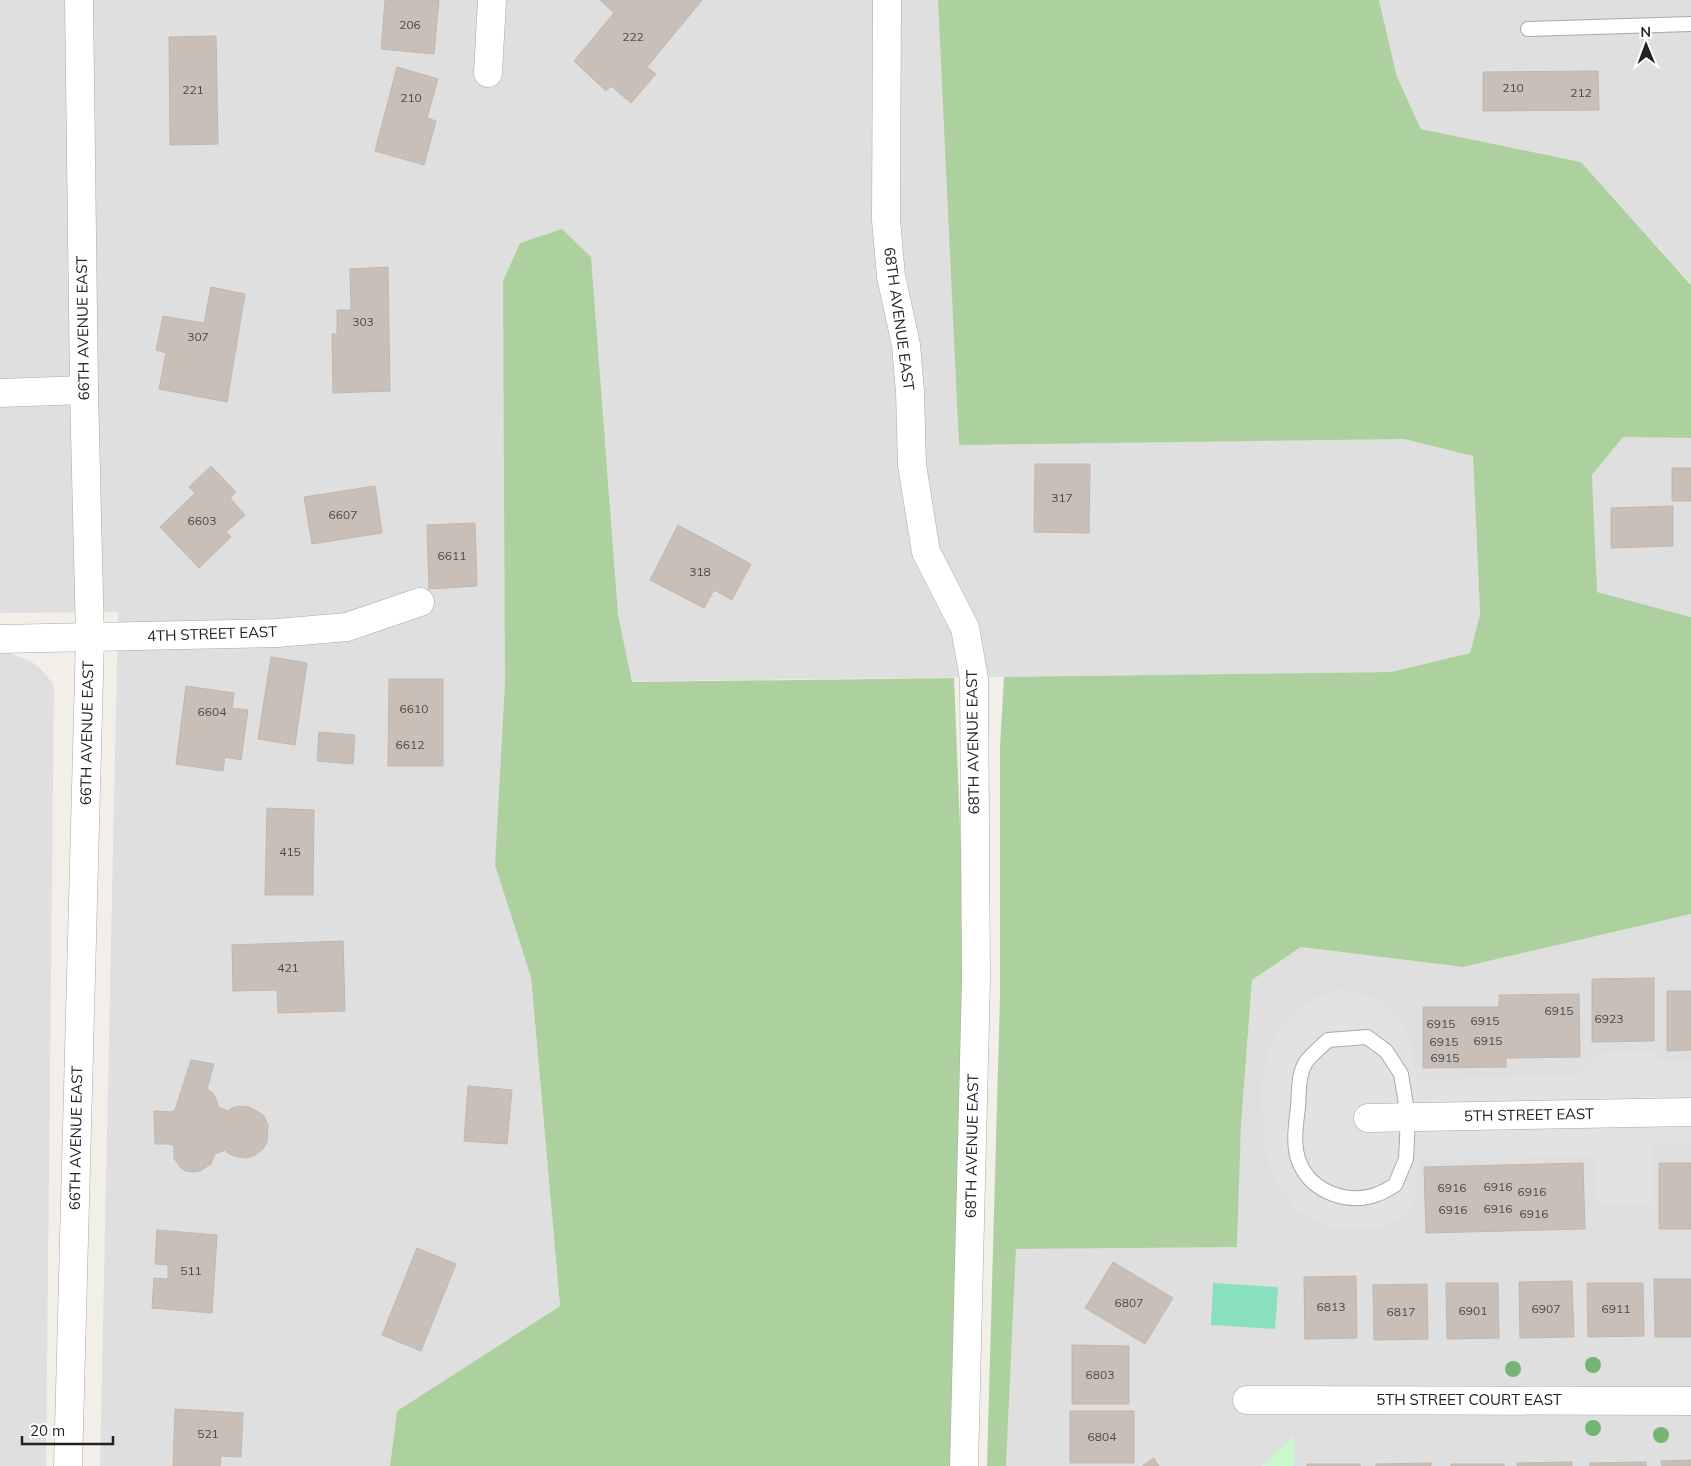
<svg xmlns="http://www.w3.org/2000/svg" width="1691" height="1466" viewBox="0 0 1691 1466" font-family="Mulish,sans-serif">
<rect width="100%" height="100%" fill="#f2efe9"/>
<path fill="#e0dfdf" d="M 0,0 L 949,0 L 1404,439 L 1473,456 L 1480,614 L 1470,653 L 1391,672 L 505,683 L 560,1306 L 397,1411 L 390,1466 L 100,1466 L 118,612 L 0,613 Z
M 1379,0 L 1691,0 L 1691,284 L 1581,162 L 1421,129 L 1397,77 Z
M 1622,437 L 1691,438 L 1691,617 L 1596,592 L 1592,475 Z
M 8,652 L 32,662 L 42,670 L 54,685 L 46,1466 L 0,1466 L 0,653 Z
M 1691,914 L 1691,1466 L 1006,1466 L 1016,1249 L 1237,1246 L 1241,1125 L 1252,980 L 1301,947 L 1463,967 Z"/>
<path fill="#add19e" d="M 938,0 L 1379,0 L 1397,77 L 1421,129 L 1581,162 L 1691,285 L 1691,438 L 1623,437 L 1592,475 L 1597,592 L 1691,617 L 1691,914 L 1463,967 L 1301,947 L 1252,980 L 1241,1125 L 1237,1247 L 1016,1249 L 1006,1466 L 987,1466 L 1000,996 L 1000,747 L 1004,677 L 1391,672 L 1470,653 L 1480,614 L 1473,456 L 1404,439 L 959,445 Z
M 562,229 L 591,257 L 618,615 L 632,682 L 954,678 L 966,975 L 952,1466 L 390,1466 L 397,1411 L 560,1306 L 531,977 L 495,865 L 505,683 L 503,281 L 520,243 Z"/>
<path fill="#c8facc" d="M 1294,1436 L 1294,1466 L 1262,1466 Z"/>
<path fill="#88e0be" d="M 1213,1283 L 1278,1287 L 1275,1329 L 1211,1325 Z"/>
<path fill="#e2e2e2" d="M 1338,990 L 1357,991 L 1379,1001 L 1395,1016 L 1405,1029 L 1413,1053 L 1417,1079 L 1575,1076 L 1597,1054 L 1650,1051 L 1662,1062 L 1691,1062 L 1691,1143 L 1652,1143 L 1653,1205 L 1597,1205 L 1596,1157 L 1417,1160 L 1415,1201 L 1409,1213 L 1400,1220 L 1378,1228 L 1352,1230 L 1328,1227 L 1309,1219 L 1293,1206 L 1280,1188 L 1271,1167 L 1264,1143 L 1262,1113 L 1262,1083 L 1269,1051 L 1281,1028 L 1296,1010 L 1313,999 Z"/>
<path fill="#c7bfb8" stroke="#c4b6ab" d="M 385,0 L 439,0 L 434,54 L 381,49 Z
M 600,0 L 702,0 L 647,67 L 656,74 L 631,103 L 611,86 L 606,91 L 574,61 L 614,13 Z
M 216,36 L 218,144 L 170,145 L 169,37 Z
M 397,67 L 438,79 L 427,118 L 436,121 L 424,165 L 375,151 Z
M 1598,71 L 1599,110 L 1483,111 L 1483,72 Z
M 388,267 L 390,391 L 333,393 L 332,334 L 337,334 L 337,310 L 351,310 L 350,269 Z
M 211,287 L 245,294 L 227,402 L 159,389 L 166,353 L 156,350 L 163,316 L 204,323 Z
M 1035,464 L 1090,464 L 1089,533 L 1034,532 Z
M 211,466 L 236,492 L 230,498 L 245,515 L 226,532 L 231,537 L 199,568 L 160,527 L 195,493 L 189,487 Z
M 1672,468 L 1691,468 L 1691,501 L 1672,501 Z
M 375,486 L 382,533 L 312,544 L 304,497 Z
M 1673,506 L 1673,546 L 1611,548 L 1611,508 Z
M 475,523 L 477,586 L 429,589 L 427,525 Z
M 678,525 L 751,564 L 732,600 L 714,590 L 704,608 L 650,580 Z
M 271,657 L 307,663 L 295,745 L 258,739 Z
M 389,679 L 443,679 L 443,766 L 388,766 Z
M 186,686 L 234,693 L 232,708 L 248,710 L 241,760 L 225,757 L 223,771 L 176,764 Z
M 319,732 L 355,735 L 353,764 L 317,761 Z
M 267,808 L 314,810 L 313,895 L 265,895 Z
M 343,941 L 345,1011 L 278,1013 L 277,990 L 233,991 L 232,945 Z
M 1654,978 L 1654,1041 L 1592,1042 L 1592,979 Z
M 1667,991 L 1691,991 L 1691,1050 L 1667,1051 Z
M 1579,994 L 1580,1057 L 1506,1058 L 1506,1067 L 1423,1068 L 1423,1007 L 1499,1007 L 1499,995 Z
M 191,1060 L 214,1064 L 207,1089 L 213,1093 L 217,1101 L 218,1107 L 228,1111 L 232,1108 L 239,1106 L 249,1107 L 257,1111 L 264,1116 L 268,1125 L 267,1142 L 263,1149 L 255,1155 L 247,1158 L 239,1157 L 229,1154 L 225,1150 L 215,1154 L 211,1164 L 200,1171 L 193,1172 L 186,1171 L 180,1167 L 174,1158 L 174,1146 L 170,1144 L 155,1144 L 154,1111 L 171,1112 L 175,1110 Z
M 468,1086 L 512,1090 L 507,1144 L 464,1141 Z
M 1583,1163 L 1585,1229 L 1426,1233 L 1424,1167 Z
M 1659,1163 L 1691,1163 L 1691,1229 L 1659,1229 Z
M 157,1230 L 217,1235 L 212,1313 L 152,1308 L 154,1278 L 168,1279 L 168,1265 L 155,1264 Z
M 417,1248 L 456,1264 L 421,1351 L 382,1335 Z
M 1113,1262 L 1173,1298 L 1145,1344 L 1085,1308 Z
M 1356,1276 L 1357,1338 L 1305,1339 L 1304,1277 Z
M 1654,1279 L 1691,1279 L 1691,1337 L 1655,1337 Z
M 1572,1281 L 1574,1337 L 1520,1338 L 1519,1282 Z
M 1446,1283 L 1498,1283 L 1499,1338 L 1447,1339 Z
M 1587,1283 L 1643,1283 L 1644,1336 L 1588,1337 Z
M 1427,1284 L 1428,1339 L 1374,1340 L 1373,1285 Z
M 1072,1345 L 1129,1346 L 1129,1404 L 1072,1404 Z
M 175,1409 L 243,1413 L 241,1457 L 221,1456 L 220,1466 L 173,1466 Z
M 1070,1411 L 1134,1411 L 1134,1463 L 1070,1463 Z
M 1154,1458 L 1159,1466 L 1142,1466 Z
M 1691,1460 L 1691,1466 L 1662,1466 L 1661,1461 Z
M 1572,1462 L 1572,1466 L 1517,1466 L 1517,1463 Z
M 1646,1462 L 1646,1466 L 1590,1466 L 1590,1463 Z
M 1431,1463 L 1431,1466 L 1376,1466 L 1376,1464 Z
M 1307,1464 L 1360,1464 L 1360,1466 L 1307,1466 Z
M 1451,1464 L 1504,1464 L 1504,1466 L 1451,1466 Z"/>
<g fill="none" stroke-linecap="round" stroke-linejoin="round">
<defs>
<path id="service" d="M 1528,29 L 1691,24
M 1367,1037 L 1386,1051 L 1401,1074 L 1408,1117 L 1406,1159 L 1395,1185 C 1390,1188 1384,1192 1378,1194 C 1349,1205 1313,1193 1300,1164 C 1292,1146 1296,1125 1298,1107 C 1299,1093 1298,1074 1306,1062 C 1312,1054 1321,1047 1328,1040 Z"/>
<path id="minor" d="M 887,0 L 886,220 L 891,276 L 906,345 L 910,392 L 912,465 L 926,552 L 965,628 L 974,679 L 976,980 L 964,1466
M 488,73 L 492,0
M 0,393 L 84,390
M 0,639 L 277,633 L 347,627 L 420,602
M 1368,1118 L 1691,1112
M 1247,1400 L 1691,1401"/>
<path id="tertiary" d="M 68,1466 L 90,638 L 84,390 L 79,0"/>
</defs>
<use href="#service" stroke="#a9a9a9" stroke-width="16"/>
<use href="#minor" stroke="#a9a9a9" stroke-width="29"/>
<use href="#tertiary" stroke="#a9a9a9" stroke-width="29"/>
<use href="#service" stroke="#fff" stroke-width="14"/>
<use href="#minor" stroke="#fff" stroke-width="28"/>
<use href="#tertiary" stroke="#fff" stroke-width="28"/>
</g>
<g fill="#74b475">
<circle cx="1593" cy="1365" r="8"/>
<circle cx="1513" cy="1369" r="8"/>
<circle cx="1593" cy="1428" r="8"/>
<circle cx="1661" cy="1435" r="8"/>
</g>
<g text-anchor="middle" stroke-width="5" stroke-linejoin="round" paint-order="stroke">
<g font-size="12" fill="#4b4948">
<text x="410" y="29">206</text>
<text x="633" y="41">222</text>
<text x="1513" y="92">210</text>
<text x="193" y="94">221</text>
<text x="1581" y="97">212</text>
<text x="411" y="102">210</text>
<text x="363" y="326">303</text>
<text x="198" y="341">307</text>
<text x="1062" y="502">317</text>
<text x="343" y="519">6607</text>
<text x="202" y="525">6603</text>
<text x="452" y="560">6611</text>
<text x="700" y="576">318</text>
<text x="414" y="713">6610</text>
<text x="212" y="716">6604</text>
<text x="410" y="749">6612</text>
<text x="290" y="856">415</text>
<text x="288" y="972">421</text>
<text x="1559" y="1015">6915</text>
<text x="1609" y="1023">6923</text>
<text x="1485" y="1025">6915</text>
<text x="1441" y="1028">6915</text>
<text x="1488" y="1045">6915</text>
<text x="1444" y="1046">6915</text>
<text x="1445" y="1062">6915</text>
<text x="1498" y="1191">6916</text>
<text x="1452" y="1192">6916</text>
<text x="1532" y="1196">6916</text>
<text x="1498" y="1213">6916</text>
<text x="1453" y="1214">6916</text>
<text x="1534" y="1218">6916</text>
<text x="191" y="1275">511</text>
<text x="1129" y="1307">6807</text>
<text x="1331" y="1311">6813</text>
<text x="1546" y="1313">6907</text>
<text x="1616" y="1313">6911</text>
<text x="1473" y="1315">6901</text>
<text x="1401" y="1316">6817</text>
<text x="1100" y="1379">6803</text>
<text x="208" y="1438">521</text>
<text x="1102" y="1441">6804</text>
</g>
<g font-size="15" fill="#222" stroke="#fff">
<text transform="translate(899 319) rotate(82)" y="5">68TH AVENUE EAST</text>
<text transform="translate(83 328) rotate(-91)" y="5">66TH AVENUE EAST</text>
<text transform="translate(212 634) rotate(-2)" y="5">4TH STREET EAST</text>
<text transform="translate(87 733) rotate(-89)" y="5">66TH AVENUE EAST</text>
<text transform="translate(973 742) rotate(-91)" y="5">68TH AVENUE EAST</text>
<text transform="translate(1529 1115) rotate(-1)" y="5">5TH STREET EAST</text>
<text transform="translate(76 1138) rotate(-89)" y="5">66TH AVENUE EAST</text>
<text transform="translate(972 1146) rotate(-89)" y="5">68TH AVENUE EAST</text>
<text x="1469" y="1405">5TH STREET COURT EAST</text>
</g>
</g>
<g transform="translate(1646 45) rotate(359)" stroke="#ffffff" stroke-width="4" paint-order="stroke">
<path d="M0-4L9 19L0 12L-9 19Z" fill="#222222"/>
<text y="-8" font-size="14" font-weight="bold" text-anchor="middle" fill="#222222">N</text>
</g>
<path d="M22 1436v8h91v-8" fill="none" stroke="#222222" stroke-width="2.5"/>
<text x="30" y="1436" font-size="15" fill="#222222" stroke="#ffffff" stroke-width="4" paint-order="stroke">20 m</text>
</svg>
